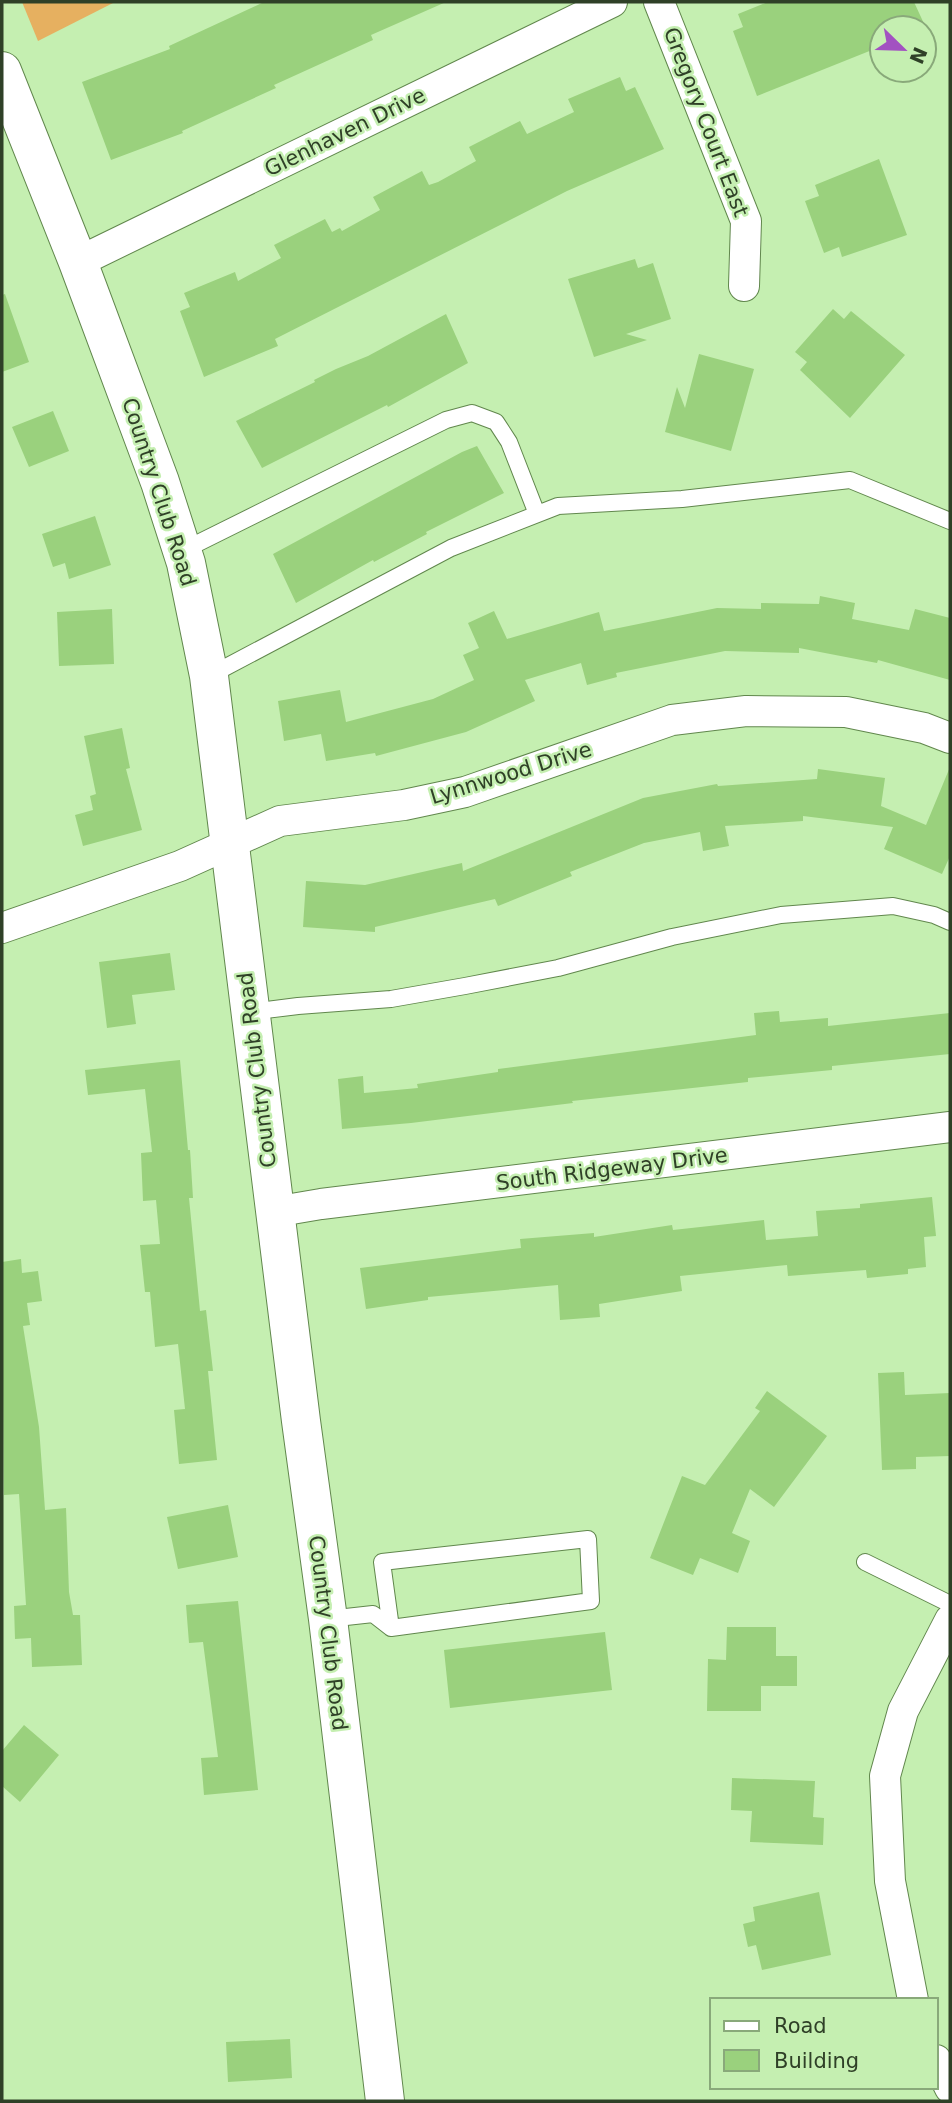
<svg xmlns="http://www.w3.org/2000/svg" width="952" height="2103" viewBox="0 0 952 2103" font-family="'DejaVu Sans',sans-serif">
<rect width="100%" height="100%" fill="#c5efb1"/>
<path fill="#e6b060" d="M 22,2 L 115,2 L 38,41 Z"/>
<path fill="#9ad17d" d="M 264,2 L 446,2 L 371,35 L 373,40 L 274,85 L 276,88 L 182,131 L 183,133 L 111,160 L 82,82 L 170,49 L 169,46 Z
M 768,2 L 914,2 L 926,28 L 882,28 L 882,46 L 757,96 L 733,31 L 743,27 L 738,14 Z
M 620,77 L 626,91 L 635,87 L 664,149 L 567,191 L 275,339 L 278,346 L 204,377 L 180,311 L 190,307 L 184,293 L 235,272 L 238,281 L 281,258 L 274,245 L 325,219 L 332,232 L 340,228 L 342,231 L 380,210 L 373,197 L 422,171 L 429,185 L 438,182 L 476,161 L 469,147 L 520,121 L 527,134 L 574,112 L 568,99 Z
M 879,159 L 907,235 L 842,257 L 839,247 L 824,253 L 805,201 L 819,196 L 815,185 Z
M 635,259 L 638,268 L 653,263 L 671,319 L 626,334 L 647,340 L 594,357 L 568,279 Z
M 5,294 L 29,362 L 2,372 L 2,295 Z
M 833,309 L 844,319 L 851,311 L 905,355 L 850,418 L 800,370 L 807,362 L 795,352 Z
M 446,314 L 468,363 L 388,407 L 387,405 L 262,468 L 236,421 L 315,382 L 314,380 L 336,369 L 368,356 Z
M 699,354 L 754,369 L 731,451 L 665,432 L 677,387 L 685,408 Z
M 53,411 L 69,451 L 29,467 L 12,427 Z
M 477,446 L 504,493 L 426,532 L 427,534 L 374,562 L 373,560 L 296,603 L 273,554 L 462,452 Z
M 95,516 L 111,565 L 69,579 L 65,563 L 53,567 L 42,534 Z
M 820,596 L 855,603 L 852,619 L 909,630 L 915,609 L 950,618 L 950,680 L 878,660 L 877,663 L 799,648 L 799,653 L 725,651 L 616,673 L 617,677 L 587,685 L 581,663 L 525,680 L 535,701 L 466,732 L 376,756 L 375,753 L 326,761 L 321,734 L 284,741 L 278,701 L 340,690 L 346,722 L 433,699 L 474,680 L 463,655 L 479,648 L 468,623 L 494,611 L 507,639 L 599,612 L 604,631 L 717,608 L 761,609 L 761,603 L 819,604 Z
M 112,609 L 114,664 L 59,666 L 57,612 Z
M 122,728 L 130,768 L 126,769 L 142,830 L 83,846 L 75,815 L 93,810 L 90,796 L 96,794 L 84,736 Z
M 950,767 L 950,856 L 942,874 L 884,849 L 893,827 L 803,816 L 803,821 L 725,826 L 729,846 L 703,851 L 700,832 L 644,843 L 570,872 L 572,876 L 498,906 L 495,899 L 375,927 L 375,932 L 303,927 L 306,881 L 365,885 L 462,863 L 463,871 L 643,798 L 717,784 L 718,786 L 817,779 L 818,769 L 885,778 L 881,806 L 926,825 Z
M 170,953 L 175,990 L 132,995 L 136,1024 L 107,1028 L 99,962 Z
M 779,1011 L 780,1022 L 828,1018 L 828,1026 L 950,1013 L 950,1054 L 832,1066 L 832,1070 L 748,1078 L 748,1082 L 572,1101 L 573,1103 L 411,1123 L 342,1129 L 338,1079 L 363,1076 L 364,1093 L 418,1088 L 417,1084 L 498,1072 L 498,1069 L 756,1035 L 754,1013 Z
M 180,1060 L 188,1150 L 190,1150 L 193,1198 L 189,1198 L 200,1311 L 206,1310 L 213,1371 L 208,1371 L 217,1460 L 179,1464 L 174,1410 L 185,1409 L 178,1344 L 155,1347 L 150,1292 L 145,1292 L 140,1245 L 160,1244 L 156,1200 L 143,1201 L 141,1153 L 152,1152 L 145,1089 L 88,1095 L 85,1070 Z
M 932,1197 L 936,1236 L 924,1237 L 926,1267 L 908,1269 L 908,1274 L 867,1278 L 866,1270 L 788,1276 L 787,1265 L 680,1276 L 682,1291 L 599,1304 L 600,1317 L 560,1320 L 558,1285 L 428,1297 L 428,1300 L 366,1309 L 360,1268 L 521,1248 L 520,1239 L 594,1233 L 594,1237 L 672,1225 L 673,1230 L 764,1220 L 766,1240 L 818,1236 L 816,1211 L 860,1208 L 860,1204 Z
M 21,1259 L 22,1273 L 38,1271 L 42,1301 L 27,1303 L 30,1325 L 23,1326 L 39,1427 L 45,1510 L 66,1508 L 69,1592 L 73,1615 L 80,1615 L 82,1665 L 32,1667 L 31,1638 L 15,1639 L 14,1606 L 26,1605 L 19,1494 L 4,1495 L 2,1262 Z
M 904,1372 L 905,1395 L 950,1393 L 950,1456 L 916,1457 L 916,1469 L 882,1470 L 878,1373 Z
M 767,1391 L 827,1436 L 774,1507 L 750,1489 L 732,1533 L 750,1541 L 738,1573 L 700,1558 L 693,1575 L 650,1558 L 682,1476 L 705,1485 L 760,1411 L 755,1408 Z
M 228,1505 L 238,1557 L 178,1569 L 167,1517 Z
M 238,1601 L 258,1790 L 204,1795 L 201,1758 L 218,1757 L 203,1642 L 189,1643 L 186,1605 Z
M 727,1627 L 776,1627 L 776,1656 L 797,1656 L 797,1686 L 761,1686 L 761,1711 L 707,1711 L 708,1659 L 726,1660 Z
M 605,1632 L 612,1690 L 450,1708 L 444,1650 Z
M 24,1725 L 59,1755 L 20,1802 L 2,1786 L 2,1751 Z
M 732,1778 L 815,1781 L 813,1817 L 824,1818 L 823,1845 L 750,1842 L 752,1811 L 731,1810 Z
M 819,1892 L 831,1955 L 762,1970 L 756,1945 L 748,1947 L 743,1924 L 755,1921 L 753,1907 Z
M 290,2039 L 292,2078 L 228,2082 L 226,2042 Z"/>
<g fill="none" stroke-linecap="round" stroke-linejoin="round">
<defs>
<path id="service" d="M 182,551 L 446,420 L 472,413 L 496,422 L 509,442 L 537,514
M 209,676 L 451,548 L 558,506 L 682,499 L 850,480 L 950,521
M 250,1012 L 298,1006 L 391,999 L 465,986 L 558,968 L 672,937 L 781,915 L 893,906 L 934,915 L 950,922
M 865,1562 L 950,1604
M 328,1619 L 373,1614 L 391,1628 L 591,1601 L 588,1539 L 382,1562 L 391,1628"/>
<path id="minor" d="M 659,2 L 746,221 L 744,286
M 78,262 L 612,2
M 2,928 L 180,866 L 280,821 L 404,805 L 465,792 L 672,720 L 746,711 L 846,712 L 924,728 L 950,738
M 274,1212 L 321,1204 L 950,1127
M 913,2000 L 890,1881 L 885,1776 L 903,1711 L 950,1620
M 936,2060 L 950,2088"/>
<path id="secondary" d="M 2,71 L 78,262 L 160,482 L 186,563 L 209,676 L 301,1421 L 328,1619 L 385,2101"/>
</defs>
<use href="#service" stroke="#61874d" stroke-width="18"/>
<use href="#minor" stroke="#61874d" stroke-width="32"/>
<use href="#secondary" stroke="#61874d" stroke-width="40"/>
<use href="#service" stroke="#fff" stroke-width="16"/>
<use href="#minor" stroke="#fff" stroke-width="30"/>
<use href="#secondary" stroke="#fff" stroke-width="38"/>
</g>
<g text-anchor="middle" stroke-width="5" stroke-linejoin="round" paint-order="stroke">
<g font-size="21" fill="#2f4027" stroke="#c5efb1">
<text transform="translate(706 122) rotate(69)" y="7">Gregory Court East</text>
<text transform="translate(345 132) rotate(-26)" y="7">Glenhaven Drive</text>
<text transform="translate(159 492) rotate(72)" y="7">Country Club Road</text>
<text transform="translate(511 773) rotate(-17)" y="7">Lynnwood Drive</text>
<text transform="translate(257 1070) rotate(-97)" y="7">Country Club Road</text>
<text transform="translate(612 1169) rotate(-7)" y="7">South Ridgeway Drive</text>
<text transform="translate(328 1633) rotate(83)" y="7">Country Club Road</text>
</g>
</g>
<rect width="952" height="2103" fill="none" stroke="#2f4027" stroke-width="7"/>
<rect x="710" y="1998" width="228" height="91" fill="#c5efb1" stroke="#89a97a" stroke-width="2"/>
<rect x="724" y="2021" width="35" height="10" fill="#ffffff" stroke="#89a97a" stroke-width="2"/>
<text x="774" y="2033" font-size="21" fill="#2f4027">Road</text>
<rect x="724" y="2050" width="35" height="21" fill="#9ad17d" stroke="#89a97a" stroke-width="2"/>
<text x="774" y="2068" font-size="21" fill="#2f4027">Building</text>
<g transform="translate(903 49) rotate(113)"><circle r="33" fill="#c5efb1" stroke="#89a97a" stroke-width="2"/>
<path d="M0-5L12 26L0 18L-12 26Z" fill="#a251c1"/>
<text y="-10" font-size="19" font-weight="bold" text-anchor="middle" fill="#2f4027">N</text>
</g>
</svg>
